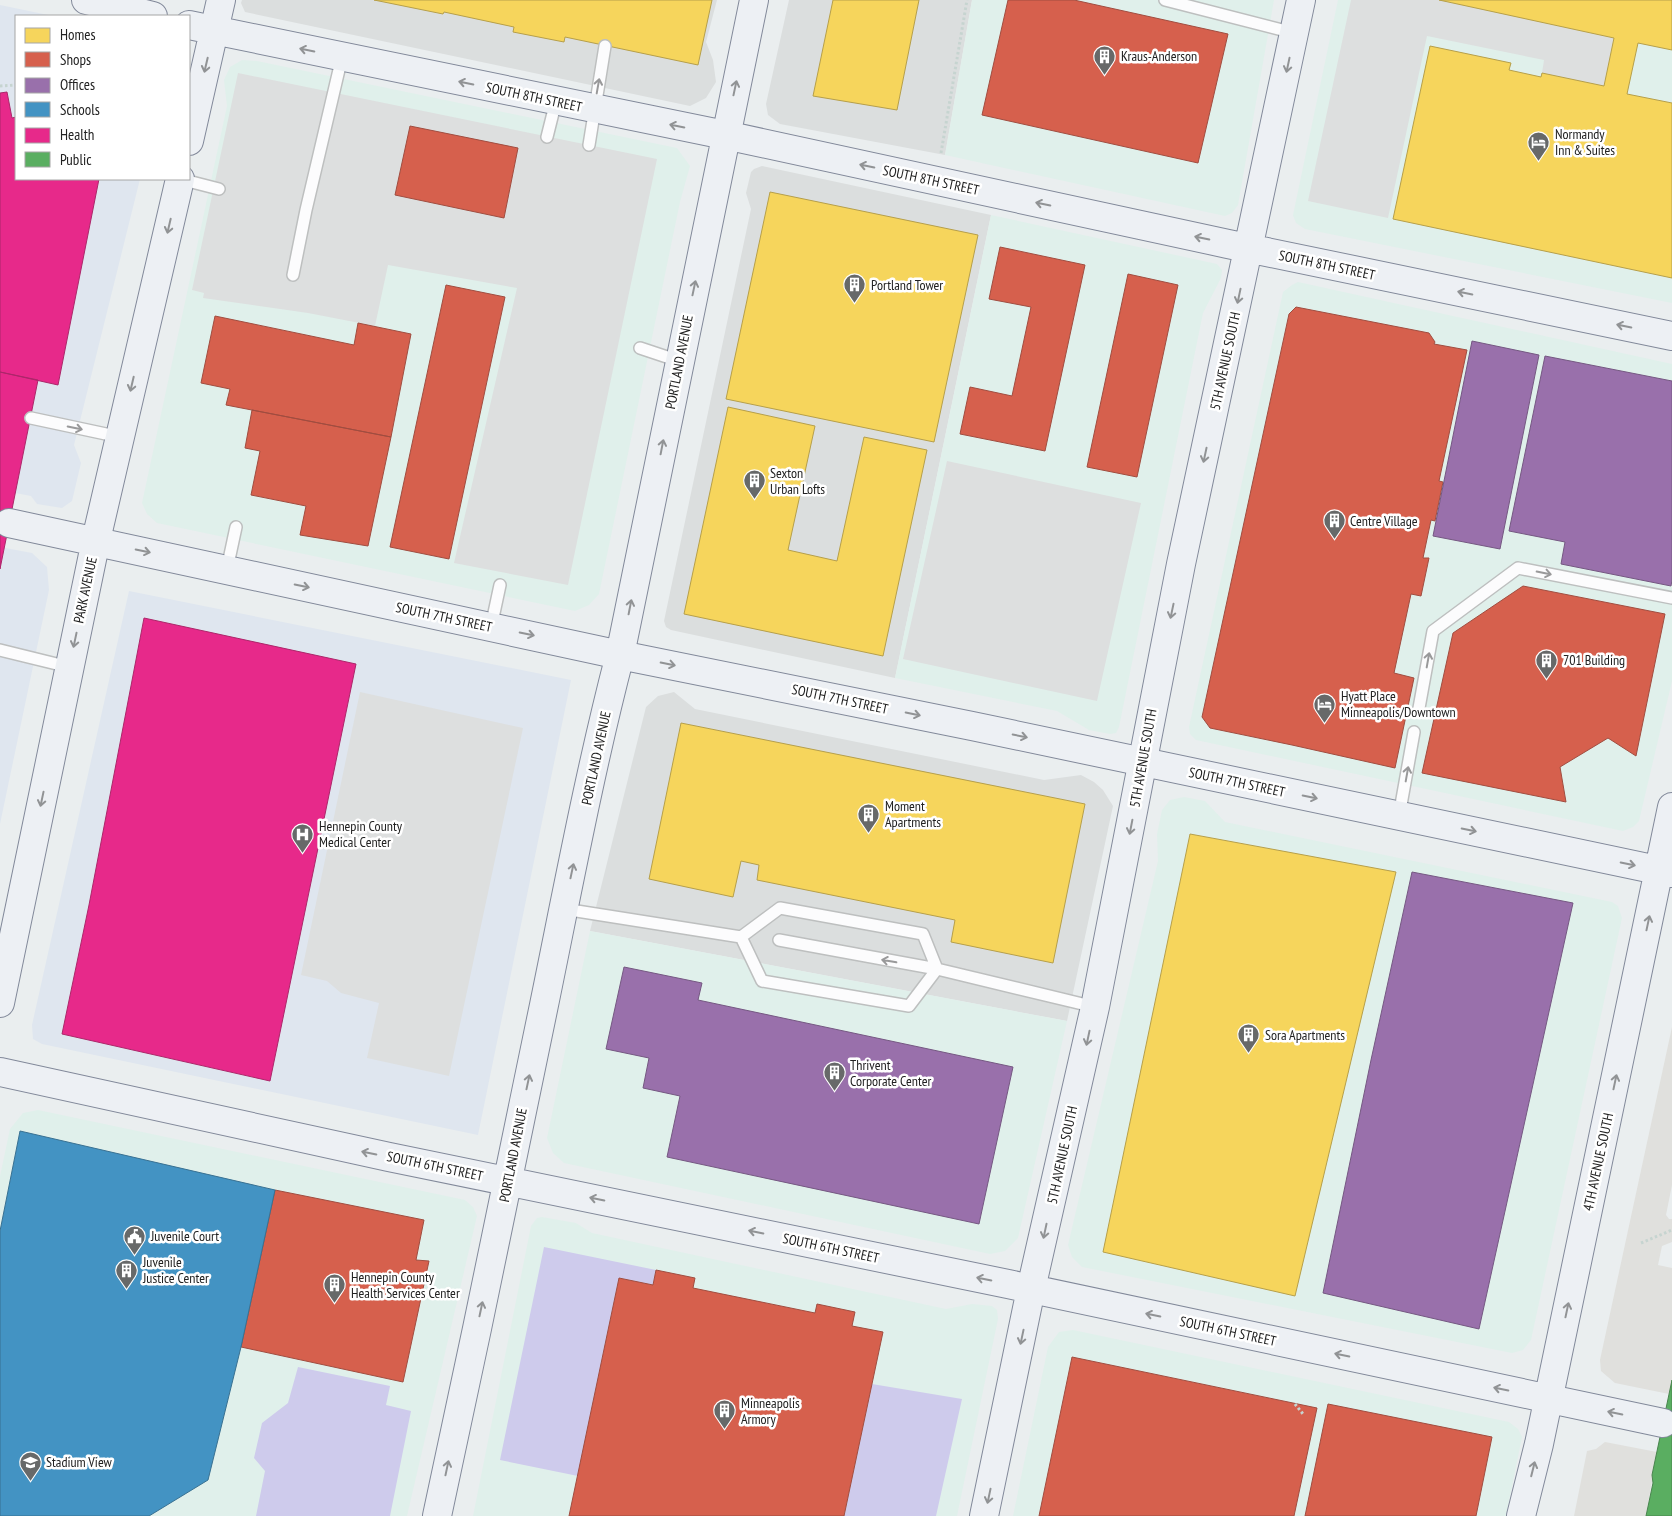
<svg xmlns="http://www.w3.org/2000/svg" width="1672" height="1516" viewBox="0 0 1672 1516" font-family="'PT Sans Narrow',sans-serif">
<rect width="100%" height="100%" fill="#eaeeef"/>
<path fill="#dbdede" d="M 242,0 L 717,0 L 706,42 L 713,60 L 716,82 L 706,98 L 690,106 L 245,12 L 241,3 Z
M 789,0 L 972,0 L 945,155 L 780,124 L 768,115 L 766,104 Z
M 762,166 L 991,215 L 895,678 L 671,630 L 666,627 L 664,621 L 751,209 L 746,193 L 751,172 L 754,169 Z
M 674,692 L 695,709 L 1044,780 L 1081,775 L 1094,782 L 1103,790 L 1113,806 L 1067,1021 L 590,931 L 646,707 L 658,696 Z"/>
<path fill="#e0f0eb" d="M 972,0 L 1274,0 L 1238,205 L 1232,213 L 1225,216 L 945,155 Z
M 1338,0 L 1672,0 L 1672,303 L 1305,229 L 1296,223 L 1293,215 Z
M 242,60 L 257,61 L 677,148 L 690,166 L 680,202 L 599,594 L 589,605 L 575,611 L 157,523 L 147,514 L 142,503 L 227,106 L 224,80 L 230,67 Z
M 991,215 L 1217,264 L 1222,270 L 1221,278 L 1203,313 L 1119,727 L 1116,733 L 1110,734 L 1089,730 L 1057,711 L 895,678 Z
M 1298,282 L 1672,364 L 1672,681 L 1639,821 L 1633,827 L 1623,831 L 1196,740 L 1190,734 L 1189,727 L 1283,292 L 1292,285 Z
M 1184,797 L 1205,801 L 1225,822 L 1612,902 L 1618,906 L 1622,918 L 1531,1340 L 1523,1350 L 1512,1353 L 1082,1267 L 1072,1257 L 1068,1245 L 1158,861 L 1157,834 L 1162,810 L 1170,800 Z
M 590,931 L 1067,1021 L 1018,1238 L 1005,1251 L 990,1254 L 564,1163 L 553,1153 L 547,1138 Z
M 38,1110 L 465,1200 L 473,1207 L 477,1216 L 407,1516 L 0,1516 L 0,1176 L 10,1129 L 23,1113 Z
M 542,1217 L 576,1223 L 592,1233 L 946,1309 L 972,1304 L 992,1306 L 997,1310 L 998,1319 L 957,1516 L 473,1516 L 531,1226 L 537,1218 Z
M 1073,1330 L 1509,1422 L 1518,1429 L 1522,1437 L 1506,1516 L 1013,1516 L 1048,1347 L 1059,1332 Z"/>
<path fill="#dfe6ef" d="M 0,5 L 53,16 L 16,16 L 16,179 L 140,179 L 74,445 L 81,463 L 72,501 L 62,508 L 37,504 L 31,496 L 0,490 Z
M 0,547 L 32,553 L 47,567 L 49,590 L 0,824 Z
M 129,591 L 571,680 L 478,1135 L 42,1044 L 33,1039 L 32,1025 Z"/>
<path fill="#cecbec" d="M 544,1247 L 656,1270 L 653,1285 L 619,1278 L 578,1476 L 500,1460 Z
M 298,1367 L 390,1386 L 386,1405 L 411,1411 L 390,1516 L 256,1516 L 265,1471 L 254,1458 L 262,1423 L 288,1403 Z
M 872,1384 L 962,1399 L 936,1516 L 844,1516 Z"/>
<path fill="#dddfdf" d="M 1351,0 L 1439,0 L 1614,38 L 1604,86 L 1542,73 L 1544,60 L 1427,36 L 1388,218 L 1308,201 Z
M 238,73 L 657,159 L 568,585 L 454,563 L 517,288 L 388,265 L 375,326 L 308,313 L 203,298 L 204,293 L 192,290 Z
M 947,461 L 1141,503 L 1097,701 L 903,659 Z
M 360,692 L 523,728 L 449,1076 L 367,1058 L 379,1003 L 341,993 L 327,981 L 301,975 Z"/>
<path fill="#e0e0dd" d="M 1672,1027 L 1672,1185 L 1666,1215 L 1669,1219 L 1672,1219 L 1672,1242 L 1662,1246 L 1658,1265 L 1672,1268 L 1672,1380 L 1669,1394 L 1615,1383 L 1601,1371 L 1600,1360 Z
M 1605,1442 L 1657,1452 L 1646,1516 L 1574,1516 L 1587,1451 L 1596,1449 Z"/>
<path fill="#f6d55c" stroke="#b69f4a" d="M 374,0 L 712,0 L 698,65 L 565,37 L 564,42 L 513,32 L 514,27 L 444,12 L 443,14 Z
M 833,0 L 919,0 L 897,110 L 813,96 Z
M 1439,0 L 1672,0 L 1672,50 L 1638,43 L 1627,94 L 1672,103 L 1672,278 L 1393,219 L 1430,46 L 1511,63 L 1509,70 L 1541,77 L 1542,73 L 1604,86 L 1614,38 Z
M 770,192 L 978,235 L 934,442 L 726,399 Z
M 728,407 L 815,426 L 788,550 L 837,561 L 864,437 L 927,450 L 883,656 L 684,614 Z
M 681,723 L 1085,804 L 1053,963 L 951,942 L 955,920 L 757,880 L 759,865 L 741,861 L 733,897 L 649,879 Z
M 1190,834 L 1396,872 L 1295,1296 L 1103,1252 Z"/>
<path fill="#d6604d" stroke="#a04d40" d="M 1008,0 L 1074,0 L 1228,34 L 1198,163 L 982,115 Z
M 410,126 L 518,148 L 504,218 L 395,195 Z
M 1000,247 L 1085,265 L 1045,451 L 960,434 L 970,387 L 1012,396 L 1031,307 L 989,299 Z
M 1128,274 L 1178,285 L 1137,477 L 1087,467 Z
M 446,285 L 505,297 L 449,559 L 390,547 Z
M 1296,307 L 1429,333 L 1435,342 L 1434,344 L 1467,350 L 1439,481 L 1443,482 L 1435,521 L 1431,520 L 1423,558 L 1429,558 L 1421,596 L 1411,594 L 1394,673 L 1414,678 L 1395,768 L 1292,745 L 1210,728 L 1202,717 L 1289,314 Z
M 215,316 L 354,345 L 358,323 L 411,334 L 391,437 L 226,405 L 230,389 L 201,383 Z
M 252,410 L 391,437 L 368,546 L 300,535 L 306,506 L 251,495 L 260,451 L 245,448 Z
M 1523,586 L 1665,614 L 1636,756 L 1608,738 L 1560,767 L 1566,802 L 1422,773 L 1453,633 Z
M 275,1190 L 424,1220 L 416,1260 L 429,1261 L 403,1382 L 241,1347 Z
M 656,1270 L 695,1278 L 693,1288 L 815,1313 L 817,1304 L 855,1312 L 852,1326 L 883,1332 L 844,1516 L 569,1516 L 619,1278 L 653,1285 Z
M 1072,1357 L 1317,1408 L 1294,1516 L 1039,1516 Z
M 1328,1404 L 1492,1437 L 1476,1516 L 1305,1516 Z"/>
<path fill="#9970ab" stroke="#755882" d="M 1472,341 L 1539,355 L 1500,549 L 1433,536 Z
M 1545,356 L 1672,381 L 1672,580 L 1671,586 L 1561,564 L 1565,542 L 1509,531 Z
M 1412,872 L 1573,903 L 1479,1329 L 1323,1293 L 1371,1060 Z
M 624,967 L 702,983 L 698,1000 L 1013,1067 L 979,1224 L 667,1157 L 680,1096 L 643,1088 L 649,1058 L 606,1049 Z"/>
<path fill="#4393c3" stroke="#397192" d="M 20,1131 L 275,1190 L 241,1347 L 208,1480 L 149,1516 L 0,1516 L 0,1231 Z"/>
<path fill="#e7298a" stroke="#ac276a" d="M 7,92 L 12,118 L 16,117 L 16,179 L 99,179 L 58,385 L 0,372 L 0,93 Z
M 0,372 L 38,380 L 0,569 Z
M 144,618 L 356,664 L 270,1081 L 62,1034 L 89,905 Z"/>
<path fill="#5aae61" stroke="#49844e" d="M 1672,1380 L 1672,1516 L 1646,1516 L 1653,1483 L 1652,1475 Z"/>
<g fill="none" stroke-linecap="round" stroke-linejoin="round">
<defs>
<path id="lane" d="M 1165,0 L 1294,33
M 547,137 L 556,101
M 589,145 L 605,46
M 180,179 L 219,189
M 293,275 L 306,210 L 342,57
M 640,348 L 679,361
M 31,418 L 120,437
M 227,569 L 236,527
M 491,627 L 500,585
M 0,650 L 69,667
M 1419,708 L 1433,631 L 1518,568 L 1672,598
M 1399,816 L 1414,732
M 564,909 L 741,937 L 762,981 L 909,1006 L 937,969 L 1095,1007
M 741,937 L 780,908 L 923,934 L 937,969
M 779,940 L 937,969"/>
<path id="secondary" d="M 86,0 L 153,16
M 189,25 L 725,135 L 1228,244 L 1672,336
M 189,141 L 221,0
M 9,523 L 620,655 L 972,726 L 1672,873
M 0,1003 L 96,540 L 180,179
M 0,1072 L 389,1157 L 1008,1284 L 1663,1423
M 437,1516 C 474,1346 509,1175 544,1005 C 568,888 590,770 620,655 L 754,0
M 984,1516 L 1031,1289 L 1095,1007 L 1181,564 L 1301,0
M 1521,1516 L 1539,1444 L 1672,807"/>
</defs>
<use href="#lane" stroke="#bdbfbf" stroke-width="14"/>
<use href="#secondary" stroke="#82899a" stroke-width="30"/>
<path stroke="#c6d4d0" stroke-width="3" stroke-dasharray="2.5 2.5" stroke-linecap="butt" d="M 0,86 L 16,85
M 941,153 L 967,0
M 1641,1243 L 1672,1230
M 1295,1404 L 1303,1414"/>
<use href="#lane" stroke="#fcfcfd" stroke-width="11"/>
<use href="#secondary" stroke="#edf0f4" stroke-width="28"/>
</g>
<defs><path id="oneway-shaft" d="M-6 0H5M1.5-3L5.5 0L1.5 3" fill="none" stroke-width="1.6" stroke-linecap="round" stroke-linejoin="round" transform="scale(1.25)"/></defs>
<g stroke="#919395">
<use href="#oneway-shaft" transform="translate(307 50) rotate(-168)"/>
<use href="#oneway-shaft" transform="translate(206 65) rotate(103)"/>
<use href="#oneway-shaft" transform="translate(1288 65) rotate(102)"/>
<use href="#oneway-shaft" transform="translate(466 83) rotate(-168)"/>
<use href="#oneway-shaft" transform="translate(735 88) rotate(-78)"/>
<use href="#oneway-shaft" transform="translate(677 126) rotate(-169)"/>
<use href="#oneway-shaft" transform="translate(867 166) rotate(-168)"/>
<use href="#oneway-shaft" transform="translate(1043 204) rotate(-168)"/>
<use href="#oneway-shaft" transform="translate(169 226) rotate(103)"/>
<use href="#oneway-shaft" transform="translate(1202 238) rotate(-168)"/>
<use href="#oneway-shaft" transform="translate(694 288) rotate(-78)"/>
<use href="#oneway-shaft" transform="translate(1465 293) rotate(-168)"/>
<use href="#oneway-shaft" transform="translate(1239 296) rotate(102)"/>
<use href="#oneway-shaft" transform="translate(1624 326) rotate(-168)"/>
<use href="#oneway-shaft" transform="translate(132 384) rotate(103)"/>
<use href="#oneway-shaft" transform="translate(662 447) rotate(-79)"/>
<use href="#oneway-shaft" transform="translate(1205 455) rotate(102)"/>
<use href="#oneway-shaft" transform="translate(143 551) rotate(12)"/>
<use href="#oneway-shaft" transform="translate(302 586) rotate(12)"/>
<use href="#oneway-shaft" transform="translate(630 607) rotate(-79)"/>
<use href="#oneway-shaft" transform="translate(1172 611) rotate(102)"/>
<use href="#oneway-shaft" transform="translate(527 634) rotate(12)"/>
<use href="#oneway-shaft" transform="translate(75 640) rotate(102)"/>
<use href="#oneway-shaft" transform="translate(668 664) rotate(11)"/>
<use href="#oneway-shaft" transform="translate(913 714) rotate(12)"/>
<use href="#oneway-shaft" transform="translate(1020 736) rotate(12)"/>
<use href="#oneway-shaft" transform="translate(1310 797) rotate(12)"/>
<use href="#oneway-shaft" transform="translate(42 799) rotate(102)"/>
<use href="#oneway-shaft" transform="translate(1131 827) rotate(101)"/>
<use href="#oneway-shaft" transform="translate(1469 830) rotate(12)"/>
<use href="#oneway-shaft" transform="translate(1628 864) rotate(12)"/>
<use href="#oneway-shaft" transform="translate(572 871) rotate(-78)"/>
<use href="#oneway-shaft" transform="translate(1648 923) rotate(-78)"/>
<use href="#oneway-shaft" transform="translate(1088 1038) rotate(102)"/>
<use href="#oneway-shaft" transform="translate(528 1082) rotate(-78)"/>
<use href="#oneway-shaft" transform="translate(1615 1082) rotate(-78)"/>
<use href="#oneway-shaft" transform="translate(369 1153) rotate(-168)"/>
<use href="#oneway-shaft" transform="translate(597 1199) rotate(-168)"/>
<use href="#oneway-shaft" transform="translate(1045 1231) rotate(102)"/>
<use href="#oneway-shaft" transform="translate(756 1232) rotate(-168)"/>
<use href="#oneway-shaft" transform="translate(984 1279) rotate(-169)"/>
<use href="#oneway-shaft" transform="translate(481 1309) rotate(-78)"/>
<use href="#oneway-shaft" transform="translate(1567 1310) rotate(-78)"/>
<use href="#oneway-shaft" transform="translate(1153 1315) rotate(-168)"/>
<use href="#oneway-shaft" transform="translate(1022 1337) rotate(102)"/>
<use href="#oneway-shaft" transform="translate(1342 1355) rotate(-168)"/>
<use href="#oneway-shaft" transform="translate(1501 1389) rotate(-168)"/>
<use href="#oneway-shaft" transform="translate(1615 1413) rotate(-168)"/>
<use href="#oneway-shaft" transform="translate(447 1468) rotate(-78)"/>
<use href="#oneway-shaft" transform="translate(1533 1469) rotate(-76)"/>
<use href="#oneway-shaft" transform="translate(989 1496) rotate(102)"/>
</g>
<g stroke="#99999a">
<use href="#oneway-shaft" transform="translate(598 86) rotate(-80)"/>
<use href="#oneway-shaft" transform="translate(75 428) rotate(12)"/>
<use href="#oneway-shaft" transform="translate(1544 573) rotate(11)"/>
<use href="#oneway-shaft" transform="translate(1428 660) rotate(-80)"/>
<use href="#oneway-shaft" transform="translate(1407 774) rotate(-80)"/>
<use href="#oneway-shaft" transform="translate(889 961) rotate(-170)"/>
</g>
<defs>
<symbol id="building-pin" viewBox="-11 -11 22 30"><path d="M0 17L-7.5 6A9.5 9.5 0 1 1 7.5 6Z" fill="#676969" stroke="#fff"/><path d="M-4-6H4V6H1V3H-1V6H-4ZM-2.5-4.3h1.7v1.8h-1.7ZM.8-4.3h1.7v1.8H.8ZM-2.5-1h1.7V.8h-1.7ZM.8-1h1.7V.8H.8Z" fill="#fff"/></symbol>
<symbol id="hotel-pin" viewBox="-11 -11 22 30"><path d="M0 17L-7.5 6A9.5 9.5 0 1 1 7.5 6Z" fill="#676969" stroke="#fff"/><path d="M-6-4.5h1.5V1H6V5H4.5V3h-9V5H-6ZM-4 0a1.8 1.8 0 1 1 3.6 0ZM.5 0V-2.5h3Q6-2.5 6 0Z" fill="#fff"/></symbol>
<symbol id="hospital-pin" viewBox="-11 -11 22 30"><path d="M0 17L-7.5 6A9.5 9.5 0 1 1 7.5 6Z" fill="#676969" stroke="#fff"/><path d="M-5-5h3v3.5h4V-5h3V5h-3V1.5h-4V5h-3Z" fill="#fff"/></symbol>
<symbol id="civic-pin" viewBox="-11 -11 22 30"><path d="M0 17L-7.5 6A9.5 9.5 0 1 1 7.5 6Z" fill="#676969" stroke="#fff"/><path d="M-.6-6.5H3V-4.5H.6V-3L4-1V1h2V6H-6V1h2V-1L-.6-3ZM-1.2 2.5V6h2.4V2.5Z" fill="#fff"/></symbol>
<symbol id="school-pin" viewBox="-11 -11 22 30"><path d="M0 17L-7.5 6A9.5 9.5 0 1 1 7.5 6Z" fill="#676969" stroke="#fff"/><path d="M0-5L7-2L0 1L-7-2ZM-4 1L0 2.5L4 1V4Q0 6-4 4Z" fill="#fff"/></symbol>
</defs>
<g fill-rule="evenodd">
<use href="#building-pin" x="1092" y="44" width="25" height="34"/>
<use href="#hotel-pin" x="1526" y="130" width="25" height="34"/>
<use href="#building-pin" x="842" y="272" width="25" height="34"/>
<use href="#building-pin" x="742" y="468" width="25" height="34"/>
<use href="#building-pin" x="1322" y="508" width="25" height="34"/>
<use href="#building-pin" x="1534" y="648" width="25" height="34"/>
<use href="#hotel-pin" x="1312" y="692" width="25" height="34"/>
<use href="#building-pin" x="856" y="802" width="25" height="34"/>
<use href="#hospital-pin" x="290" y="822" width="25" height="34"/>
<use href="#building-pin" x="1236" y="1022" width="25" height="34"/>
<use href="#building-pin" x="822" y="1060" width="25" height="34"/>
<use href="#civic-pin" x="122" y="1224" width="25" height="34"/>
<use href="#building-pin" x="114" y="1258" width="25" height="34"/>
<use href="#building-pin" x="322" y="1272" width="25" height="34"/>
<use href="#building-pin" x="712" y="1398" width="25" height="34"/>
<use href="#school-pin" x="18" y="1450" width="25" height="34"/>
</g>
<g text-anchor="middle" stroke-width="5" stroke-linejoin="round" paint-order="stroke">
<g font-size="14" fill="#212121" stroke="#fff" text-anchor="start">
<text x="1121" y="61">Kraus-Anderson</text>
<text x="1555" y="139">Normandy<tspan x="1555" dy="16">Inn &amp; Suites</tspan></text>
<text x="871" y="290">Portland Tower</text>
<text x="770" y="478">Sexton<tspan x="770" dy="16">Urban Lofts</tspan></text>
<text x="1350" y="526">Centre Village</text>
<text x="1563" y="665">701 Building</text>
<text x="1341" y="701">Hyatt Place<tspan x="1341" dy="16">Minneapolis/Downtown</tspan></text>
<text x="885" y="811">Moment<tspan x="885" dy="16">Apartments</tspan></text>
<text x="319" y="831">Hennepin County<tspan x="319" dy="16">Medical Center</tspan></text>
<text x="1265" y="1040">Sora Apartments</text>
<text x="850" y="1070">Thrivent<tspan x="850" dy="16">Corporate Center</tspan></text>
<text x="151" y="1241">Juvenile Court</text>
<text x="143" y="1267">Juvenile<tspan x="143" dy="16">Justice Center</tspan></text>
<text x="351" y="1282">Hennepin County<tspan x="351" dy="16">Health Services Center</tspan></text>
<text x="741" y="1408">Minneapolis<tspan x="741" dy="16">Armory</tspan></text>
<text x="46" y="1467">Stadium View</text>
</g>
<g font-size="14" fill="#212121" stroke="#fff">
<text transform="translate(534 97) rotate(12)" y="5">SOUTH 8TH STREET</text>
<text transform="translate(931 180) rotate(12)" y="5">SOUTH 8TH STREET</text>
<text transform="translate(1327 265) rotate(12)" y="5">SOUTH 8TH STREET</text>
<text transform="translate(1225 361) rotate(-78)" y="5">5TH AVENUE SOUTH</text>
<text transform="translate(679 362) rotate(-79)" y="5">PORTLAND AVENUE</text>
<text transform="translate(85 590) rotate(-78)" y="5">PARK AVENUE</text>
<text transform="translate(444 617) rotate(12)" y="5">SOUTH 7TH STREET</text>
<text transform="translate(840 699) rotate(12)" y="5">SOUTH 7TH STREET</text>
<text transform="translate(596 758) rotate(-78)" y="5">PORTLAND AVENUE</text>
<text transform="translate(1143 758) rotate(-80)" y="5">5TH AVENUE SOUTH</text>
<text transform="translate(1237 782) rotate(12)" y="5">SOUTH 7TH STREET</text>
<text transform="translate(513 1155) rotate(-79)" y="5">PORTLAND AVENUE</text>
<text transform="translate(1062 1155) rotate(-78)" y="5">5TH AVENUE SOUTH</text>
<text transform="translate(1598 1162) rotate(-78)" y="5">4TH AVENUE SOUTH</text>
<text transform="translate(435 1166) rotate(12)" y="5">SOUTH 6TH STREET</text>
<text transform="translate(831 1248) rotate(12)" y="5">SOUTH 6TH STREET</text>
<text transform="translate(1228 1331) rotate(12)" y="5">SOUTH 6TH STREET</text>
</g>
</g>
<rect x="15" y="15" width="175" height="165" fill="#ffffff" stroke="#a6a6a6"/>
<rect x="25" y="28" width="25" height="15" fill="#f6d55c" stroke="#a6a6a6"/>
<text x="60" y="40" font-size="15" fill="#212121">Homes</text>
<rect x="25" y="52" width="25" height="15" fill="#d6604d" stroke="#a6a6a6"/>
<text x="60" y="65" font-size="15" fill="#212121">Shops</text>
<rect x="25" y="78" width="25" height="15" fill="#9970ab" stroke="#a6a6a6"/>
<text x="60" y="90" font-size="15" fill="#212121">Offices</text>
<rect x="25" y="102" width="25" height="15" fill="#4393c3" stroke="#a6a6a6"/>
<text x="60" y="115" font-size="15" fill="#212121">Schools</text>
<rect x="25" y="128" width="25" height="15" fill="#e7298a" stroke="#a6a6a6"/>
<text x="60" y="140" font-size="15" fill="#212121">Health</text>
<rect x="25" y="152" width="25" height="15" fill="#5aae61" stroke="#a6a6a6"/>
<text x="60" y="165" font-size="15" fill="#212121">Public</text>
</svg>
